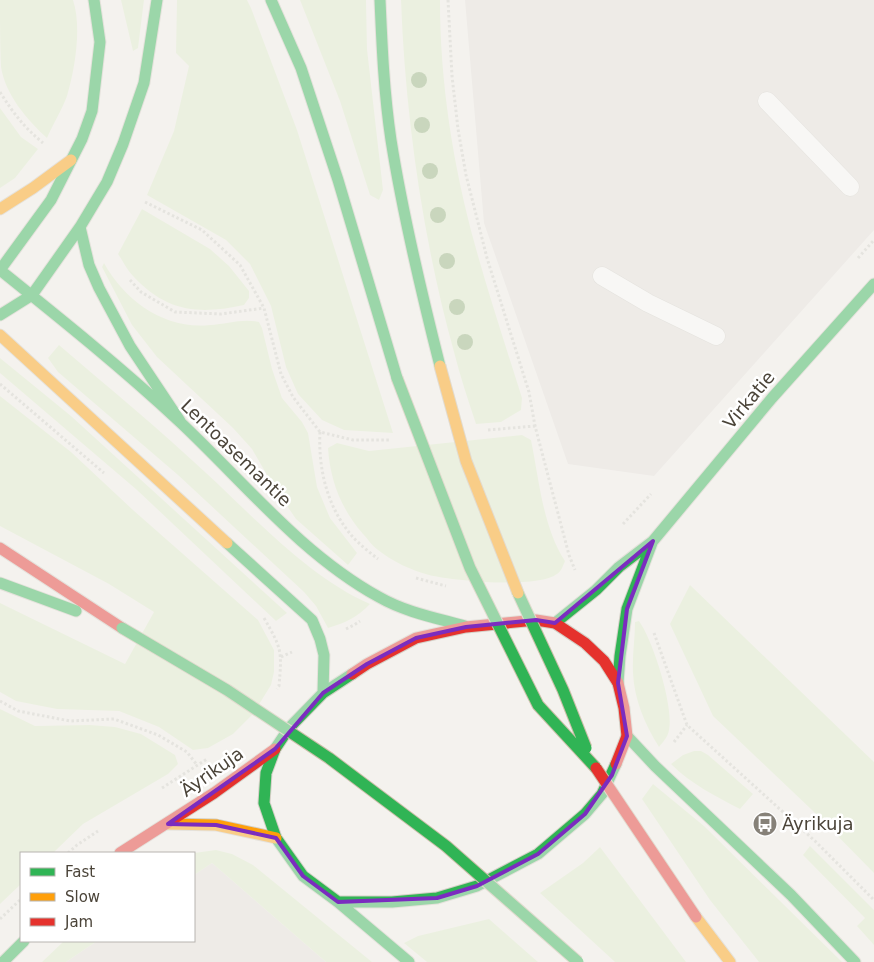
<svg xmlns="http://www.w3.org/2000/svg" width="874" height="962" viewBox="0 0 874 962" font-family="'DejaVu Sans',sans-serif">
<rect width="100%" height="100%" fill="#f4f2ee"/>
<path fill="#e6e2de" d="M 465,0 L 874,0 L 874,230 L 654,476 L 568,464 L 484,223 Z
M 212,863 L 326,962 L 66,962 L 97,941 L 194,941 L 194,875 Z"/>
<path fill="#e1eecf" d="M 0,0 L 73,0 C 82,27 75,69 67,96 C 62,110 53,124 47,138 C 27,120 5,94 1,67 C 0,45 0,21 0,0 Z
M 121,0 L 144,0 L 138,48 L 133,51 Z
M 177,0 L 247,0 L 251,8 L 297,130 L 393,433 L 344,430 L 322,420 L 298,394 L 286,367 L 271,306 L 250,264 L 226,240 L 147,195 L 174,131 L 189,66 L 176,53 Z
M 300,0 L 366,0 L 367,49 L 383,190 L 379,200 L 370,195 L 340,101 Z
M 401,0 L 440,0 C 440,82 453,165 475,245 C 489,296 506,347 522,398 L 521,410 L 501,422 L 476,424 C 468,400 460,376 454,352 C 423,241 405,115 401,0 Z
M 0,108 L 21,137 L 38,149 L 15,178 L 0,188 Z
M 142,209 L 210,249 L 229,266 L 249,291 L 249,298 L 244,305 C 199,315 166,312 133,276 C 127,270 123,261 118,254 Z
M 104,263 C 125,301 165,330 210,325 C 226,324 243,318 259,322 L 262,328 L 272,369 L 282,398 L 302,422 L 308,433 L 317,487 L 330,518 L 357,553 L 348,565 L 296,519 L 274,487 L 252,449 L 233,428 L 157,357 L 132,325 L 102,267 Z
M 59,345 C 108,387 158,428 205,472 C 254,517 308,577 370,604 C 358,617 345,623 328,628 L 316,606 L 304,592 L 178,475 L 58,372 L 48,358 Z
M 0,358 L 71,416 L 287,613 L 276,621 L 137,490 L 0,373 Z
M 0,396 L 71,452 L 133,510 L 258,620 L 274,650 L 274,672 L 271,685 L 253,714 L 233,734 L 208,748 L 193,750 L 159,727 L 119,711 L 57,709 L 16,701 L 0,692 L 0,603 L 125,664 L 154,612 L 109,584 L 0,526 Z
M 522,435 L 531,440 C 539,479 543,528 565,561 C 563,566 561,572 557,574 C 537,589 454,581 429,575 C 411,570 393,562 378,550 C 372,546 368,539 363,534 C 341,509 330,480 328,448 L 337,443 L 369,451 Z
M 690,585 L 874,762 L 874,873 L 813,811 L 713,716 L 670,624 Z
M 639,621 C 653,640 674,707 669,730 C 668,737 663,742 659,747 C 645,725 634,699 633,673 C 632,656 635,639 635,622 Z
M 0,709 L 35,726 L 90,725 L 115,727 L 141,734 L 175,755 L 178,764 L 168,774 L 83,824 L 53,853 L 21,853 L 21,884 L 0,904 Z
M 694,751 L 701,751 L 708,755 L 753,794 L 740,809 C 715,796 691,784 671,764 L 683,755 Z
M 653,784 L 704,826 L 842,962 L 759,962 L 710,900 L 642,799 Z
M 810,846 L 874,910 L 874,945 L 857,926 L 865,918 L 803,855 Z
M 600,847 L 686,962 L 615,962 L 540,893 L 583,863 Z
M 216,850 L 232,854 L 253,865 L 372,962 L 326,962 L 212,863 L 194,875 L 194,853 Z
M 489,919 L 538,962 L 427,962 L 404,943 L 418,936 Z
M 64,941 L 97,941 L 66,962 L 42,962 Z"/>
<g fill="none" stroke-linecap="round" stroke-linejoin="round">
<defs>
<path id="lane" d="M 767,101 L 850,187
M 602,276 L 648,303 L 716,336"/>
<path id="fast" d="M 271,0 L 301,68 L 338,180 L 397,378
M 380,0 C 382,47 384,93 391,140 C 403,216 421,291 440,366
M 80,227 L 89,265 L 99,288 L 130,346 L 180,421
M 0,270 C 61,319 122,368 180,422 C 244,482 301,554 379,597 C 405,612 436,618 465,626
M 0,270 L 51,200 L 82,139 L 92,111 L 100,42 L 94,0
M 0,315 L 32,295 L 80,227 L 107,182 L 123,144 L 144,83 L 157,0
M 227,543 L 312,620 L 320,639 L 324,655 L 323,693
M 0,583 L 76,611
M 555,623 L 596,590 L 619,567 L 653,541 L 772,398 L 874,284
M 352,674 L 323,693 L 289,728 L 275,749 L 266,773 L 264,803 L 276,838 L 303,876 L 338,902 L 392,902 L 437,898 L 477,886 L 538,854 L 585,814 L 602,794 L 616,764
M 618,683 L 620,656 L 627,609 L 652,543
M 627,736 L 655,766 L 791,895 L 855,962
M 338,902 L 409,962
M 3,962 L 24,941"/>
<path id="slow" d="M 0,209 L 33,188 L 71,160
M 0,335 L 227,543
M 168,824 L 216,825 L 276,838
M 696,917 L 730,962"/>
<path id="jam" d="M 0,548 L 122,628
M 536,620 L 555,623 L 585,643 L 604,661 L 618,683 L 624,708 L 627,736 L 616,764
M 352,674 L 367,664 L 416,638 L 466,627 L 536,620
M 120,853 L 214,793 L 275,749"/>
</defs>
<use href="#lane" stroke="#d2d0cb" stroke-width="19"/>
<use href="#fast" stroke="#d3cfc5" stroke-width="13"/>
<use href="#slow" stroke="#d3cfc5" stroke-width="13"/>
<use href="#jam" stroke="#d3cfc5" stroke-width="13"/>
<path stroke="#d3d2cc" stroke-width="3" stroke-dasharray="2.5 2.5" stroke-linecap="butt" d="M 448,0 L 452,76 L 458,129 L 466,175 L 487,258 L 529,392 L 535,426 L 569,555 L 575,570
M 0,92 C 13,113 24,127 43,143
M 145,202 L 202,230 L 240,265 L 264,308 L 281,374 L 293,397 L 320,432 L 353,440 L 390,440
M 858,258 L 874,240
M 130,280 L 141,292 L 175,312 L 221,314 L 264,308
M 0,384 L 104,473
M 488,430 L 535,426
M 320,432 C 318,468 327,507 352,536 C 359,544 369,552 378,559
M 623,524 L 651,494
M 416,578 L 446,586
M 264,618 C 282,649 282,651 279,686 L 277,689
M 346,629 L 354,625 L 360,621
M 654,633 L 687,725 L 815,841 L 874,900
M 281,657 L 292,652
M 0,701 L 18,711 L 70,721 L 114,719 L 158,735 L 187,752 L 197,765
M 674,742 L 687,725
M 162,788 L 207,759
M 68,853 L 77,845 L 98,831
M 0,919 L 21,899"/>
<use href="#lane" stroke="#fdfdfc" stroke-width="18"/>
<use href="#fast" stroke="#30b455" stroke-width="11"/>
<use href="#slow" stroke="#ff9f0a" stroke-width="11"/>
<use href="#jam" stroke="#e5322d" stroke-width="11"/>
<defs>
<path id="fast-bridge" d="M 397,378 L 470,568 L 538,705 L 596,768
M 518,593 L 563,690 L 586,748
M 122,628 L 227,690 L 329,758 L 446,846 L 578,962"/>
<path id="slow-bridge" d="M 440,366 L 466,461 L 518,593"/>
<path id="jam-bridge" d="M 596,768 L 696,917"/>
</defs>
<use href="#fast-bridge" stroke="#ccbfa9" stroke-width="13" stroke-linecap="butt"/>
<use href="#slow-bridge" stroke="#ccbfa9" stroke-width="13" stroke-linecap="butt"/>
<use href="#jam-bridge" stroke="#ccbfa9" stroke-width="13" stroke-linecap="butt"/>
<use href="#fast-bridge" stroke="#30b455" stroke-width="11"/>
<use href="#slow-bridge" stroke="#ff9f0a" stroke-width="11"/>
<use href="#jam-bridge" stroke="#e5322d" stroke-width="11"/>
</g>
<g fill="#96b382">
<circle cx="419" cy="80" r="8"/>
<circle cx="422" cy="125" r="8"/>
<circle cx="430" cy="171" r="8"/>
<circle cx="438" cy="215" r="8"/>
<circle cx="447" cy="261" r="8"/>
<circle cx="457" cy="307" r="8"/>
<circle cx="465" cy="342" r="8"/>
</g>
<path d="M0 0H874V962H0ZM 653,541 L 627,609 L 618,683 L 627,736 L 612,775 L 585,814 L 538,854 L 477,886 L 437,898 L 338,902 L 303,876 L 276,838 L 216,825 L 168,824 L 275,749 L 323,693 L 367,664 L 416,638 L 466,627 L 536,620 L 555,623 Z" fill="#f4f2ee" fill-opacity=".55" fill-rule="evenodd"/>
<path fill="none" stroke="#7b2cbf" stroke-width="4" stroke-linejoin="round" d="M 653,541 L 627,609 L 618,683 L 627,736 L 612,775 L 585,814 L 538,854 L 477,886 L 437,898 L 338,902 L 303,876 L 276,838 L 216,825 L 168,824 L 275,749 L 323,693 L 367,664 L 416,638 L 466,627 L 536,620 L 555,623 Z"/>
<defs>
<symbol id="bus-disc" viewBox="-11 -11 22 22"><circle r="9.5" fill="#868178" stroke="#fff"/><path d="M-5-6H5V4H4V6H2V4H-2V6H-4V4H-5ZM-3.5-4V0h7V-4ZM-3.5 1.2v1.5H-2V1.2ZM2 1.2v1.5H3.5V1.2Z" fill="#fff"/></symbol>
</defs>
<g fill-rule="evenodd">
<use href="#bus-disc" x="751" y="810" width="28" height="28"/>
</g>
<g text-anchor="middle" stroke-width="5" stroke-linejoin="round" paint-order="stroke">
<g font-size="18" fill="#4b4439" stroke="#fff">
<text transform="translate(749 400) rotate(-50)" y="6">Virkatie</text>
<text transform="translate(236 453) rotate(44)" y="6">Lentoasemantie</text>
<text transform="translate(212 772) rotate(-35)" y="6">Äyrikuja</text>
</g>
<g font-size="18" fill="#4b4439" stroke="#fff" text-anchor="start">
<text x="782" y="830">Äyrikuja</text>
</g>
</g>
<rect x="20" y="852" width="175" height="90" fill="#ffffff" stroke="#b7b4b0"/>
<rect x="30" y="868" width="25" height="8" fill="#30b455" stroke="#b7b4b0"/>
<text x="65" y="877" font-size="15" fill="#4b4439">Fast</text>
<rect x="30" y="893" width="25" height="8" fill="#ff9f0a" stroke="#b7b4b0"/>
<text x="65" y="902" font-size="15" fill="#4b4439">Slow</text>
<rect x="30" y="918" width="25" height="8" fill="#e5322d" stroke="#b7b4b0"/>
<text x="65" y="927" font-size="15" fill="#4b4439">Jam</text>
</svg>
